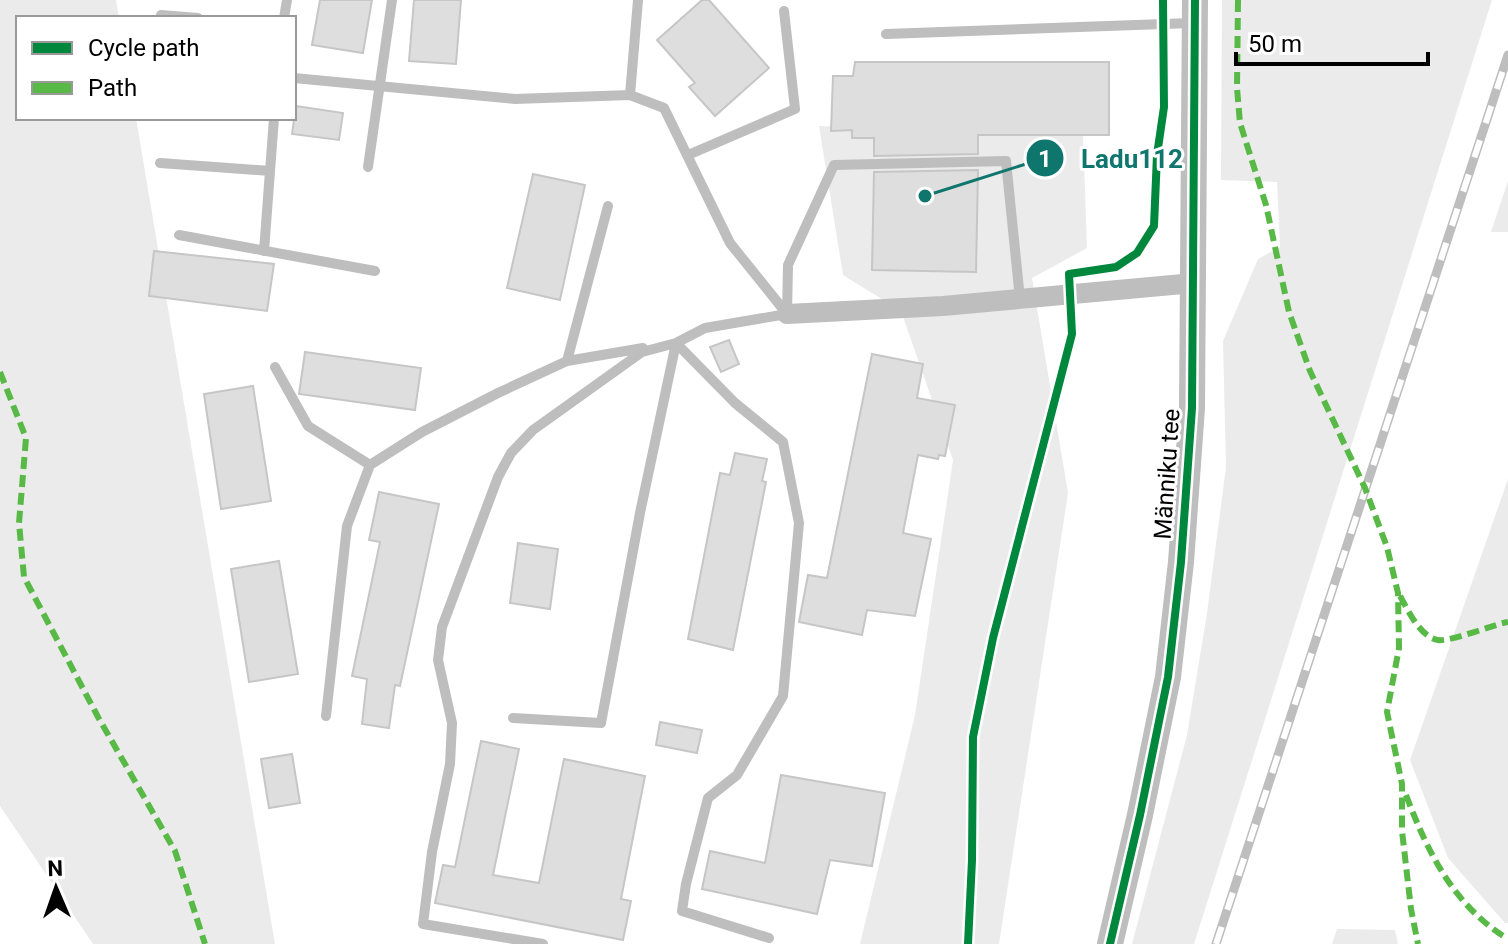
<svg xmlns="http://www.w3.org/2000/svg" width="1508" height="944" viewBox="0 0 1508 944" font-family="Roboto,sans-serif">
<rect width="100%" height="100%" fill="#fff"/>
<path fill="#ebebeb" d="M 0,0 L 116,0 L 119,18 L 18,18 L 18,118 L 136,118 L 275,944 L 93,944 L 0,806 Z
M 1222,0 L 1492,0 L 1194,944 L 1132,944 L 1187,735 L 1207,613 L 1226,467 L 1223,341 L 1258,259 L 1280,247 L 1277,182 L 1221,180 Z
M 819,126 L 1083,135 L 1087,248 L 1032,278 L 1068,493 L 999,944 L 860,944 L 915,715 L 953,460 L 901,311 L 843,275 Z
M 1508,181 L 1508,232 L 1491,232 Z
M 1508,479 L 1508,923 L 1505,923 L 1448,858 L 1410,760 Z
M 1337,929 L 1395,930 L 1398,944 L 1332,944 Z"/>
<path fill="#dedede" stroke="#c6c6c6" stroke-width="2" d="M 320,0 L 372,0 L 363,53 L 312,45 Z
M 414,0 L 461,0 L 456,64 L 409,61 Z
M 702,0 L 709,0 L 769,68 L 715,116 L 689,87 L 695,83 L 657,40 Z
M 855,62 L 1109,62 L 1109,135 L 978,135 L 978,154 L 874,156 L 874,138 L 852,138 L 852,130 L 831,131 L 833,76 L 853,76 Z
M 296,106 L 343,113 L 339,140 L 292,134 Z
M 978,170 L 976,272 L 872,270 L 874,172 Z
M 533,174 L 585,185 L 560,300 L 507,288 Z
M 154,251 L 274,264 L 267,311 L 149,296 Z
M 729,340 L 739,364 L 721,372 L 710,347 Z
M 305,352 L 421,368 L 415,410 L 299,394 Z
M 872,354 L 923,364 L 917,398 L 955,405 L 945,456 L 939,455 L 938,459 L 918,455 L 903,533 L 931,539 L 915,616 L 867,610 L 862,635 L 799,622 L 808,575 L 827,578 Z
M 253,386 L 271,501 L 221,509 L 204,394 Z
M 735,453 L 767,459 L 762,481 L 766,482 L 733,650 L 688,639 L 720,473 L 730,475 Z
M 379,492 L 439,504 L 400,686 L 395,685 L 389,728 L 362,724 L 367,679 L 352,676 L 380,542 L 369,540 Z
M 518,543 L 558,549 L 550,609 L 510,603 Z
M 279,561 L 298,674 L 249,682 L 231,569 Z
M 660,722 L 702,730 L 697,753 L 656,745 Z
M 481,741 L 519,749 L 493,875 L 539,883 L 564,759 L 645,776 L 621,899 L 631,901 L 623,940 L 435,903 L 443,865 L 455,867 Z
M 292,754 L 300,803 L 269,808 L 261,759 Z
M 781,775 L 885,793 L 872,866 L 830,860 L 817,914 L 702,889 L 710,851 L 765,863 Z"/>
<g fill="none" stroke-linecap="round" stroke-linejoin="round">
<path stroke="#bebebe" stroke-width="10" d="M 161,15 L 198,18
M 284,18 L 287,0
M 886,34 L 1192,23
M 294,78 L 515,99 L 630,95 L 664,108 L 730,243 L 787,314
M 630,95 L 638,0
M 688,155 L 795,109 L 784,11
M 160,163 L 270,171
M 368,167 L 392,0
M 179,235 L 375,271
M 264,251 L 274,118
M 787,314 L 788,265 L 834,165 L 1006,161 L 1020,299
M 676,343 L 735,403 L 783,442 L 799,523 L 783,696 L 737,775 L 708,798 L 686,884 L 682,911 L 769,938
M 567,361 L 608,206
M 275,367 L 308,426 L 370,465
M 326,716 L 347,526 L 370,465 L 422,432 L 498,393 L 567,361 L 643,348
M 513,718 L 601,723 L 640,513 L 676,343
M 543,944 L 423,924 L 432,852 L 450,764 L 452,723 L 438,660 L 442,627 L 498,477 L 511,453 L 533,430 L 642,352 L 676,343 L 705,328 L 787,314"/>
<path stroke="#bebebe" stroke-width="20" d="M 787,314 L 943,306 L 1194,283"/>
<path stroke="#bebebe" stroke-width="26" d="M 1110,944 L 1140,815 L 1168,677 L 1181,562 L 1192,408 L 1195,0"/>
<defs>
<path id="rail" d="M 1216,944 L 1508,55"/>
</defs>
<use href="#rail" stroke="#bebebe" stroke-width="9"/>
<use href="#rail" stroke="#fff" stroke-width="6" stroke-dasharray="18" stroke-linecap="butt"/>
<path stroke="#58b947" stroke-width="6" stroke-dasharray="12 6" stroke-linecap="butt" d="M 1238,0 L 1237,88 L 1240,123 L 1266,205 L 1289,312 L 1310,371 L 1365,488 L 1387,547 L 1398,593 L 1399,648 L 1387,712 L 1402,784 L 1402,831 L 1411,909 L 1418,944
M 0,372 L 26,438 L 19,523 L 24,577 L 98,717 L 175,851 L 205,944
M 1400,596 C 1408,610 1420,637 1438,640 C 1450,642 1492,625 1508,622
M 1406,795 C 1428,853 1454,906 1508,939"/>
<defs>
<path id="cycleway" d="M 968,944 L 972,860 L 973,737 L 993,638 L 1072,334 L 1069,274 L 1116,267 L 1137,253 L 1154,226 L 1157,155 L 1164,107 L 1163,0
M 1110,944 L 1140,815 L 1168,677 L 1181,562 L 1192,408 L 1195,0"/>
</defs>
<use href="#cycleway" stroke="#fff" stroke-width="13"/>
<use href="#cycleway" stroke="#00873e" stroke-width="8"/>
</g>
<g text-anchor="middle" stroke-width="6" stroke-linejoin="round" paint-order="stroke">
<g font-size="24" fill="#000" stroke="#fff">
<text transform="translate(1167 474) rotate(-86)" y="8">Männiku tee</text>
</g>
</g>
<path fill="none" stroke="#0f766e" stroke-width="3" d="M925 196L1045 158"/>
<g fill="#0f766e" stroke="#fff" stroke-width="3">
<circle cx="925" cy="196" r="8"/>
<circle cx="1045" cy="158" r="20"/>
</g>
<g font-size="24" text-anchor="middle" font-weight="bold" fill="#fff">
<text x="1045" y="167">1</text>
</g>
<g font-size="26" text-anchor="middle" font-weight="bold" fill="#0f766e" stroke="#fff" stroke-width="6" stroke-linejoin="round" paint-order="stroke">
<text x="1132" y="168">Ladu112</text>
</g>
<rect x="16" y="16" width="280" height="104" fill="#ffffff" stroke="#999999" stroke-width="2"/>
<rect x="32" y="42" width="40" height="12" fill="#00873e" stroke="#999999" stroke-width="2"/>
<text x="88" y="56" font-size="24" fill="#000000">Cycle path</text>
<rect x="32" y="82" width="40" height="12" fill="#58b947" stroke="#999999" stroke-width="2"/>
<text x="88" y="96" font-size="24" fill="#000000">Path</text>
<g transform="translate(56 888) rotate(358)" stroke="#ffffff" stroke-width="6" paint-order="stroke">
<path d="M0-6L14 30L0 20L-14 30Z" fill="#000000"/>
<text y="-12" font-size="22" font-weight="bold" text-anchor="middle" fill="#000000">N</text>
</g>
<path d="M1236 52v12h192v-12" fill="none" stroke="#000000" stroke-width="4"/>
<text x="1248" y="52" font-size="24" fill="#000000" stroke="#ffffff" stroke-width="6" paint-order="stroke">50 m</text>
</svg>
